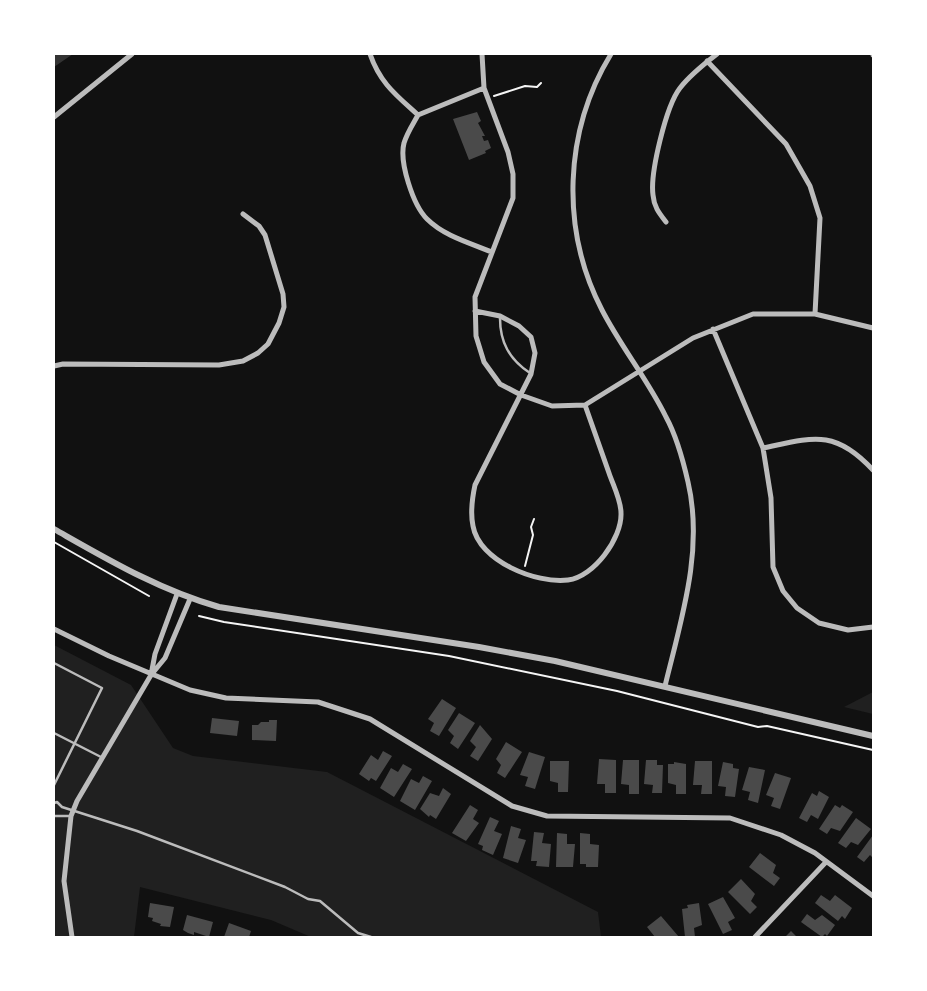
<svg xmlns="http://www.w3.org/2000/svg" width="927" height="991" viewBox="0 0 927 991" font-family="'Nunito Sans',sans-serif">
<rect width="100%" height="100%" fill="#111"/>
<path fill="#202020" d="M 54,645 L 131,685 L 173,748 L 193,756 L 327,772 L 598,912 L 601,937 L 311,937 L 271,920 L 140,887 L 134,937 L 54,937 Z
M 873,692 L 873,714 L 844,707 Z"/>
<path fill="#333" d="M 54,54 L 73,54 L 54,67 Z"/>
<path fill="#4a4a4a" d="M 477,112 L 481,121 L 478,123 L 485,136 L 482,136 L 484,141 L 488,140 L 491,148 L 485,151 L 486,153 L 469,160 L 453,119 Z
M 442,699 L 456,708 L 439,736 L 430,731 L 434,723 L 428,719 Z
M 459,713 L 475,723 L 458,749 L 450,743 L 454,736 L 448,730 Z
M 212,718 L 239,721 L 237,736 L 210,733 Z
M 269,720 L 277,720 L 276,741 L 252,740 L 252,725 L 258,725 L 261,722 L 269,722 Z
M 480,725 L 492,739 L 478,761 L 470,756 L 476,747 L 470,741 Z
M 506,742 L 522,752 L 505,778 L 497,773 L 501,765 L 496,759 Z
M 383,751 L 392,756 L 376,781 L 371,778 L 369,781 L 359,774 L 371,755 L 378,760 Z
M 529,752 L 545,757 L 535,789 L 525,786 L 528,777 L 520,775 Z
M 599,759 L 616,760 L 616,793 L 605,793 L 605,784 L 597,784 Z
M 623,760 L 639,760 L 639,794 L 629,794 L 629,785 L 621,784 Z
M 646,760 L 657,760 L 657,765 L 663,765 L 662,793 L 652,793 L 653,785 L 644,784 Z
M 550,761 L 569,761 L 568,792 L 558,792 L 558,783 L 550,781 Z
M 695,761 L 712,761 L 712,794 L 701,794 L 702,785 L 693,785 Z
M 674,762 L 686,764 L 686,794 L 676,794 L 676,785 L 668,783 L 668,764 L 674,764 Z
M 723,762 L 733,764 L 733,768 L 739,769 L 735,797 L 725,796 L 726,787 L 718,786 Z
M 403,764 L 412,769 L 394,797 L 380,788 L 391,768 L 398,772 Z
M 749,767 L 765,770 L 758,803 L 748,800 L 750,792 L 742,790 Z
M 775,773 L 791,778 L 780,809 L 771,806 L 774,798 L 766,795 Z
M 423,776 L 432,781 L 415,810 L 400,801 L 411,779 L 419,783 Z
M 443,788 L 451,794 L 436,819 L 430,815 L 429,817 L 420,809 L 430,793 L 439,796 Z
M 819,791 L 829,797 L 818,819 L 811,815 L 807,822 L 799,818 L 812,793 L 817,796 Z
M 470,805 L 478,810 L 473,819 L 479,823 L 466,841 L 452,833 Z
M 835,805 L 840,808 L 842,805 L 853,812 L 840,831 L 831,828 L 827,834 L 819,829 Z
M 490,817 L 499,821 L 494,831 L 502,834 L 493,855 L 482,850 L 483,846 L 478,844 Z
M 856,818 L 871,829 L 858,845 L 851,842 L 846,848 L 838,843 Z
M 511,826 L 521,829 L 518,838 L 526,840 L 518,863 L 503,858 Z
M 534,832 L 544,833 L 542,843 L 551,844 L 549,867 L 536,866 L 537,861 L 531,861 Z
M 557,833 L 567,834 L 567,844 L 575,844 L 573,867 L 556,867 Z
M 580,833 L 590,834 L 590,844 L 599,845 L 598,867 L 586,867 L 586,864 L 580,864 Z
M 873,835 L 873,858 L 870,855 L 864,862 L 857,857 Z
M 760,853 L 776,865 L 773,873 L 780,878 L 774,886 L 749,867 Z
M 741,879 L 755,894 L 751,901 L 757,907 L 750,914 L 728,892 Z
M 821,895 L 830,901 L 835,895 L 852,908 L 845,919 L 842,916 L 838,921 L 815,903 Z
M 723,897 L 735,918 L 728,922 L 732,930 L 723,934 L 708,904 Z
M 150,903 L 174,907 L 170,927 L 160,926 L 161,924 L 152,921 L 153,918 L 148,917 Z
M 699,903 L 702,925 L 694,928 L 695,937 L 685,937 L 682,909 L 688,908 L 687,905 Z
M 807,914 L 815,920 L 822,915 L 835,925 L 827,936 L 825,934 L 822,937 L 801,922 Z
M 187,915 L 213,922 L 209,937 L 194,932 L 194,935 L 188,933 L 183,930 Z
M 661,916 L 679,937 L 655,937 L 647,927 Z
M 229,923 L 251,931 L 249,937 L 224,937 Z
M 791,931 L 797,937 L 785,937 Z"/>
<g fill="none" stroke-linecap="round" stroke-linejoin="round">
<path stroke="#f5f5f5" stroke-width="2" d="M 494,96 L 525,86 L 537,87 L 541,83
M 54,542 L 149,596
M 525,566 L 533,535 L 531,527 L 534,519
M 199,616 L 224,622 L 449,656 L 617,691 L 758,727 L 767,726 L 873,750"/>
<path stroke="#bcbcbc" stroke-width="2.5" d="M 500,318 C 500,342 509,359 530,373
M 54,663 L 102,688 L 54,785
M 54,733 L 101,757
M 54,803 L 57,802 L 62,807 L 137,831 L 285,887 L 308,899 L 320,901 L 358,933 L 371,937
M 54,816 L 70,816"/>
<path stroke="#bcbcbc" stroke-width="5" d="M 370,54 C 380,83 396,95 418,115
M 482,54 L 484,88 L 508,152 L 513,174 L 513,198 L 475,297 L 476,336 L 484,362 L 500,384 L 521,395 L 552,406 L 585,405 L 693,338 L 753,314 L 815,314 L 873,328
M 611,54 C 564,131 560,229 602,310 C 621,347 648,380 666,417 C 677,437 683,460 688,482 C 704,550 681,620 665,686
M 873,54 L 873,55
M 707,61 L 786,144 L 810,186 L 820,218 L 815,314
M 484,88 L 418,115 C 413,124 407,133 404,143 C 399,162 413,205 427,219 C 444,236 470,243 492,252
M 54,117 L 132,54
M 666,222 C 659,213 654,207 653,195 C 650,173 666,106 680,88 C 690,75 704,64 717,54
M 475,311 L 500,316 L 519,326 L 531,337 L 535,353 L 531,374 L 475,485 C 472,499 470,512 473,526 C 479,561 536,584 568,580 C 594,577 622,538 621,513 C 621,500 613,485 609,473 C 601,450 593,428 585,405
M 713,329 L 763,448 L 771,498 L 773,567 L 783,591 L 797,608 L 819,623 L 848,630 L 873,627
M 54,366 L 63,364 L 219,365 L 243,361 L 258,353 L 268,344 L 279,323 L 284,307 L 283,294 L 265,235 L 259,226 L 243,214
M 763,448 C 814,437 835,429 873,470
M 177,594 L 155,654 L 151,675 L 165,658 L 190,599
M 54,629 L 109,656 L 190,690 L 226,698 L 318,702 L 370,719 L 512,806 L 547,816 L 730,818 L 781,835 L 815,853 L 873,896
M 72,937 L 64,881 L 71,816 L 77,801 L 151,675
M 755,937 L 826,862"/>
<path stroke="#bcbcbc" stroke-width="6" d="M 54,529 C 107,559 159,590 219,607 L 479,647 L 555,661 L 873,736"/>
</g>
<rect width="927" height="991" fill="none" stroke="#ffffff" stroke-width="110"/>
</svg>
